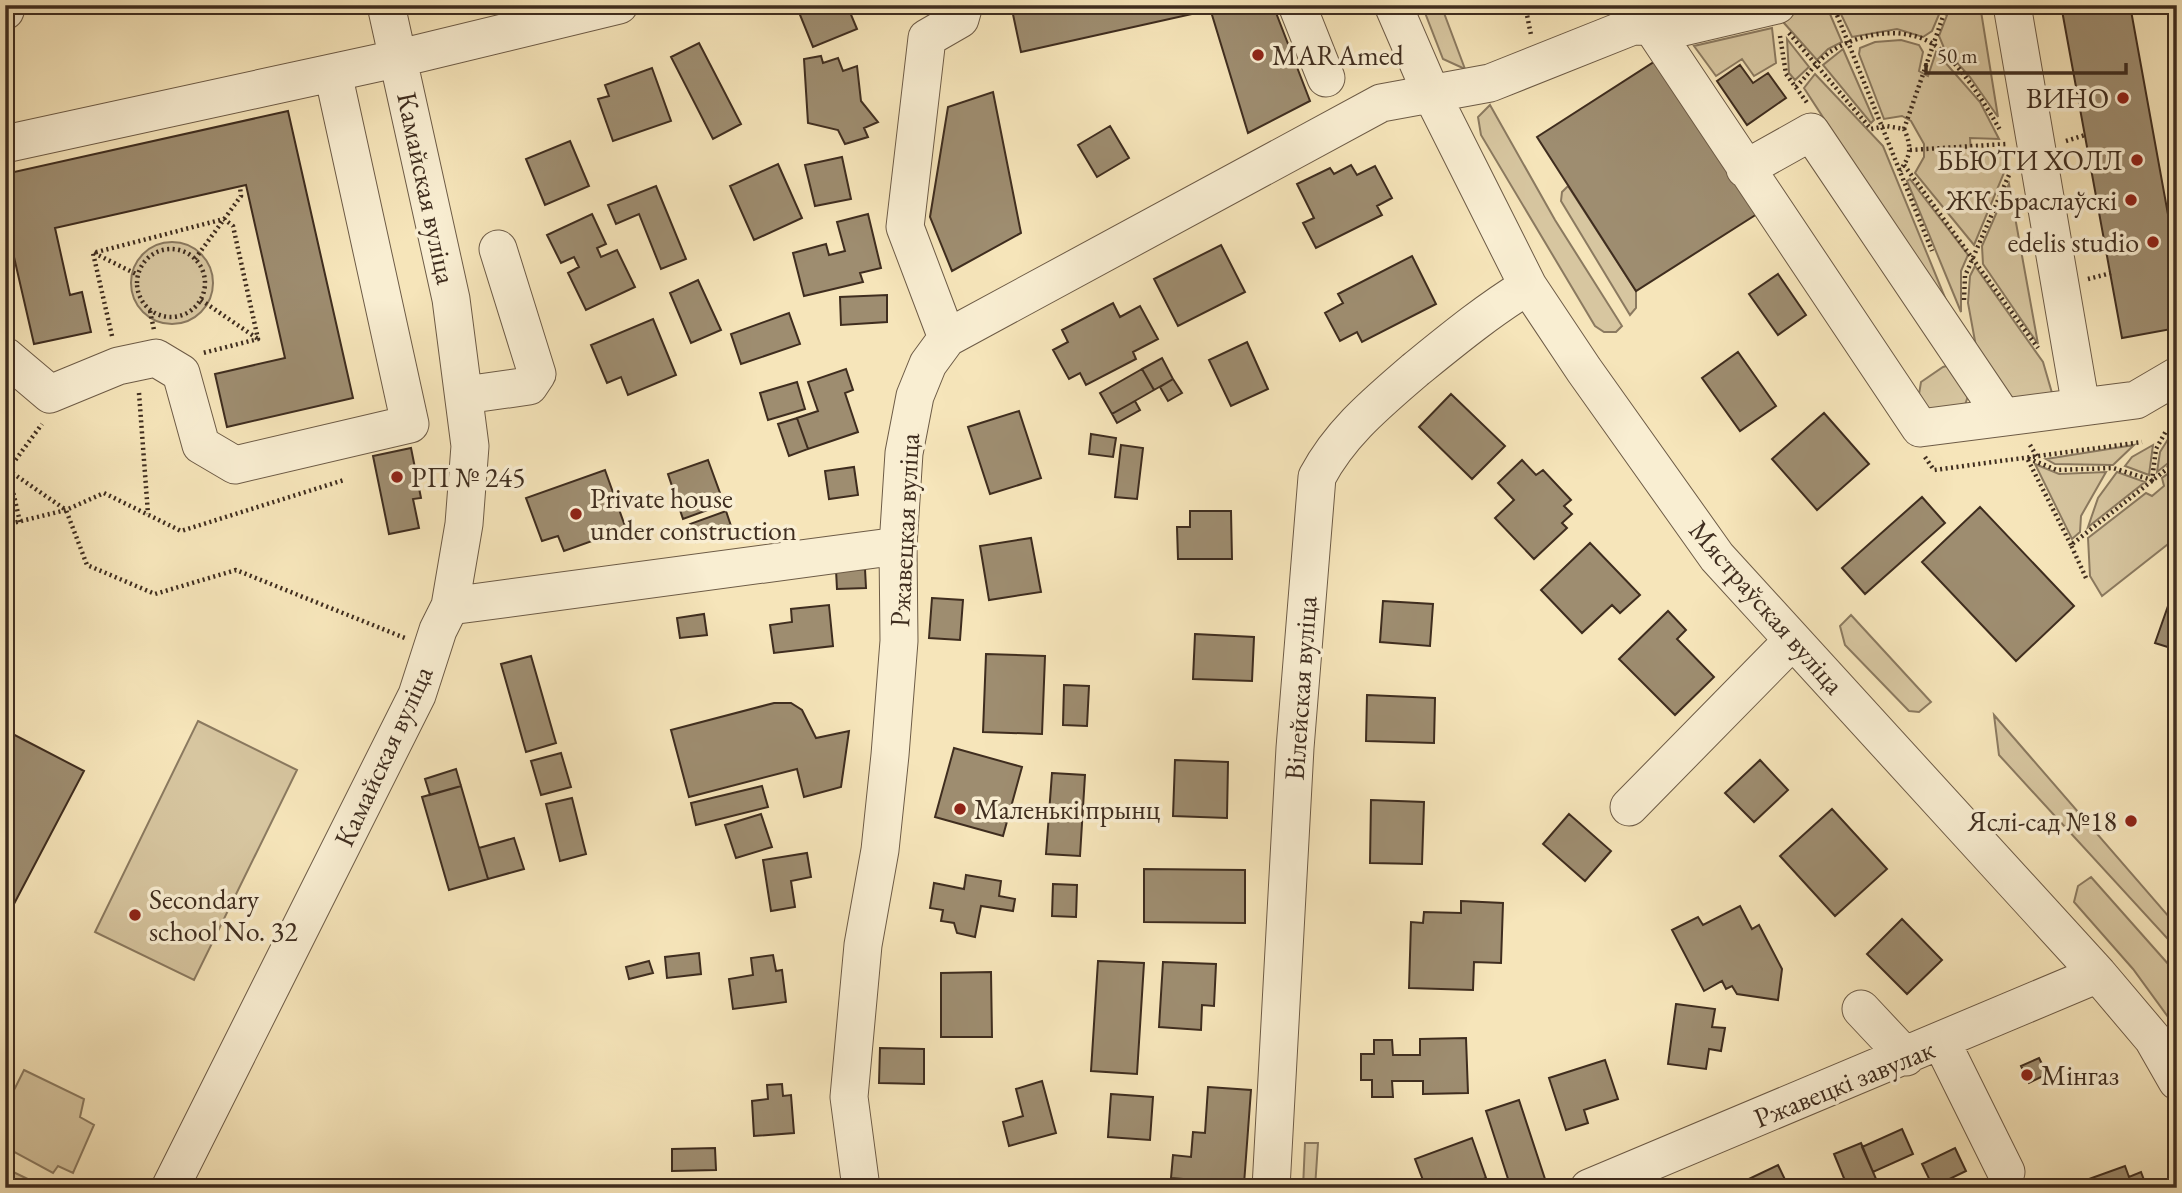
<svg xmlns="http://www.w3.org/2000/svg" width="2182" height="1193" viewBox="0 0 2182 1193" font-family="'EB Garamond',serif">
<rect width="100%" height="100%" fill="#f6e5ba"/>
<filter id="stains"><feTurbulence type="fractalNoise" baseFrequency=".00286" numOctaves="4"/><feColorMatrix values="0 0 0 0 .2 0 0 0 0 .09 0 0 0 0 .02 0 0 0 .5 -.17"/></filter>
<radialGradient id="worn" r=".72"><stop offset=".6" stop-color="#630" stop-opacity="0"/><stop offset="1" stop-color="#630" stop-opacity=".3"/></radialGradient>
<path fill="#d7c6a0" stroke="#8b7a60" stroke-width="2" d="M 1422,5 L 1441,5 L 1465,69 L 1443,59 Z
M 1943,5 L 1932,31 L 1923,37 L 1897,29 L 1852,37 L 1837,6 Z
M 1951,5 L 1980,5 L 1998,117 L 1970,77 L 1944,48 L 1939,36 Z
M 1827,7 L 1842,42 L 1828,49 L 1817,60 L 1784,23 L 1784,16 Z
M 1772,28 L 1776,63 L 1754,76 L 1742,59 L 1716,76 L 1694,46 Z
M 1787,39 L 1809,67 L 1795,80 L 1789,73 Z
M 1901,40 L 1919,45 L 1923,52 L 1919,71 L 1928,76 L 1936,52 L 1980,102 L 1999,139 L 1970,138 L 1971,152 L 2002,151 L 2006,168 L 1974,245 L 1915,173 L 1924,157 L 1924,144 L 1911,121 L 1902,116 L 1884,119 L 1859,54 L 1860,48 L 1875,42 Z
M 1843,49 L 1874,120 L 1871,123 L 1823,65 Z
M 1815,74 L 1883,146 L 1948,305 L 1944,303 L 1804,88 Z
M 1490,105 L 1555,220 L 1622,326 L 1616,332 L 1604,332 L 1595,326 L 1481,135 L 1478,117 Z
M 1910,179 L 1968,255 L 1961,271 L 1961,312 L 1907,181 Z
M 2009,184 L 2038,344 L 1983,264 L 1982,246 Z
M 1568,186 L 1636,291 L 1636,308 L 1630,315 L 1561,201 L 1562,192 Z
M131 283a41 41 0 1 1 82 0a41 41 0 1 1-82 0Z
M 1975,266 L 2043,362 L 2052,393 L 2015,399 L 2006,395 L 1977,352 L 1968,303 L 1970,276 Z
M 1954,364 L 1969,393 L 1965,405 L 1939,416 L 1926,407 L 1919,394 L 1921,382 L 1943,367 Z
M 2177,434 L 2177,456 L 2157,472 L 2160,452 L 2170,436 Z
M 2134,445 L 2113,465 L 2055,464 L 2046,459 Z
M 2153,445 L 2149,475 L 2125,466 L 2132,457 Z
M 2035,464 L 2059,474 L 2106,472 L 2081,516 L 2080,532 L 2072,539 Z
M 2177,467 L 2177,537 L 2102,596 L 2090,576 L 2088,538 L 2146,493 L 2152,496 L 2164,486 L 2162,478 Z
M 2117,472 L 2145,482 L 2088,527 L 2098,498 Z
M 1851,615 L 1931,702 L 1919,712 L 1909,711 L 1845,645 L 1840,626 Z
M 1994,715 L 2177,926 L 2177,949 L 1999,755 Z
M 198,721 L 297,770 L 194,980 L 95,932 Z
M 2091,877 L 2177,974 L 2177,1018 L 2171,1021 L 2133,969 L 2074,902 L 2078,886 Z
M 24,1070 L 84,1099 L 80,1117 L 94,1125 L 73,1173 L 58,1166 L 53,1173 L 5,1147 L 5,1108 Z
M 1305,1143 L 1318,1143 L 1315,1188 L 1303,1188 Z
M 5,1168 L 34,1182 L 31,1188 L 5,1188 Z"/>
<path fill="#9e8d70" stroke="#3f2d1f" stroke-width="2" d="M 796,5 L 847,5 L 857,29 L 813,47 Z
M 1011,5 L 1209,5 L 1210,10 L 1021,52 Z
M 1209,5 L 1273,5 L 1310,101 L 1248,133 Z
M 2061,5 L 2130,5 L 2177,264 L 2177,328 L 2122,338 Z
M 699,43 L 741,124 L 713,139 L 671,57 Z
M 821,56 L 823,63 L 838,58 L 843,71 L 857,66 L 861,101 L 878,122 L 864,128 L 868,137 L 845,144 L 838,130 L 808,123 L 804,59 Z
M 1657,60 L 1757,214 L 1636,291 L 1537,137 Z
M 1740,65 L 1753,83 L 1768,73 L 1786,98 L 1747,125 L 1717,81 Z
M 652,68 L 671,121 L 613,141 L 598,99 L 609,96 L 605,85 Z
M 993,92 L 1021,233 L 952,271 L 930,217 L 948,107 Z
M 288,111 L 353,398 L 227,427 L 215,374 L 285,358 L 246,185 L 55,228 L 70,295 L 82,292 L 91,332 L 34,344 L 5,218 L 5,174 Z
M 1110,126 L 1129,158 L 1097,177 L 1078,145 Z
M 570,141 L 589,186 L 545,205 L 526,159 Z
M 842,157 L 851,199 L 815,206 L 805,165 Z
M 778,164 L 802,218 L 754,240 L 730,186 Z
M 1351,165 L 1357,175 L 1375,166 L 1392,198 L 1377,206 L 1382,215 L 1316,248 L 1303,223 L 1314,218 L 1297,184 L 1330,168 L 1334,174 Z
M 656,186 L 686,259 L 661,269 L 639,214 L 616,224 L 608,205 Z
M 592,214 L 606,244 L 597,248 L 601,257 L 617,250 L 635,287 L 586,310 L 568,273 L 579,267 L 574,257 L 561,263 L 547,235 Z
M 868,214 L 881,268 L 860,273 L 863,282 L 804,296 L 793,253 L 826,244 L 829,255 L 845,251 L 837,222 Z
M 1221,245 L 1245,292 L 1178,326 L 1154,279 Z
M 1412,256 L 1436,304 L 1362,342 L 1357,332 L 1340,341 L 1325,313 L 1343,303 L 1338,294 Z
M 1778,274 L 1806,315 L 1778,335 L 1749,294 Z
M 698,280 L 721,330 L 691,343 L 670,293 Z
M 887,295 L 887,322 L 841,325 L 840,297 Z
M 1113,303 L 1120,317 L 1140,306 L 1158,339 L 1133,352 L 1136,359 L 1086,385 L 1080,373 L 1069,379 L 1053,350 L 1068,342 L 1062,330 Z
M 789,313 L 800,344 L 741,364 L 731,334 Z
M 653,319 L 676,375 L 628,395 L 621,377 L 607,383 L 591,345 Z
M 1247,342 L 1268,389 L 1231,406 L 1209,360 Z
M 1738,352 L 1776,406 L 1740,431 L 1702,378 Z
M 1162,358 L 1173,379 L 1154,390 L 1142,369 Z
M 846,369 L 853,390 L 845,393 L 858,432 L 808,449 L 797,418 L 818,411 L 808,382 Z
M 1142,369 L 1154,390 L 1112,414 L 1100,393 Z
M 1173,379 L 1182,393 L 1168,401 L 1160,387 Z
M 797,382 L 805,409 L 768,420 L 760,393 Z
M 1451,394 L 1505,446 L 1472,479 L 1419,427 Z
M 1135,401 L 1140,410 L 1117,423 L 1112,414 Z
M 1019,411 L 1041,478 L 990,494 L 968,427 Z
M 1824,413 L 1869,464 L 1817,510 L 1772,459 Z
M 797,418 L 808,449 L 789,456 L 778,424 Z
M 1091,434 L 1116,438 L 1113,457 L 1089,454 Z
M 1121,445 L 1143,448 L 1137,499 L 1115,497 Z
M 411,448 L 421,498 L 413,499 L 419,528 L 389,534 L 373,456 Z
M 708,460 L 724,504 L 683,519 L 668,474 Z
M 1522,460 L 1536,475 L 1543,470 L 1571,500 L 1564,506 L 1572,514 L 1562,523 L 1567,528 L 1534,559 L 1495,518 L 1514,500 L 1498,483 Z
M 854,467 L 858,495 L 829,499 L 825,471 Z
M 605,470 L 626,529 L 564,551 L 558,536 L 542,541 L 526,498 Z
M 1922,497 L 1945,523 L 1865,594 L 1842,568 Z
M 1980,507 L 2074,606 L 2016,661 L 1922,562 Z
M 726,511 L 732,529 L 696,542 L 690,524 Z
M 1190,511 L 1231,511 L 1232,559 L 1178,559 L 1177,527 L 1190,527 Z
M 1031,538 L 1041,592 L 989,600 L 980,546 Z
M 1590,543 L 1640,595 L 1620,613 L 1612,605 L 1582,633 L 1541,590 Z
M 865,569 L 866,588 L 837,589 L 836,570 Z
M 932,598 L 963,600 L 960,640 L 929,638 Z
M 1383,601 L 1433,604 L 1430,646 L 1380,642 Z
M 829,605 L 833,646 L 774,653 L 770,625 L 792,622 L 791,609 Z
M 2168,606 L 2177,609 L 2177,650 L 2155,643 Z
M 1668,611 L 1686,630 L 1677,639 L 1714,677 L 1675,715 L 1619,659 Z
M 704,614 L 707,635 L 680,638 L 677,618 Z
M 1195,634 L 1254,637 L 1252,681 L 1193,679 Z
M 986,654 L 1045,656 L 1042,734 L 983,732 Z
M 531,656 L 556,743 L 526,752 L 501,664 Z
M 1064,685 L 1089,686 L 1087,726 L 1063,725 Z
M 1367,695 L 1435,698 L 1434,743 L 1366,741 Z
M 774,703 L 791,703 L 802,710 L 816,738 L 849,731 L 841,787 L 804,797 L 797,769 L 689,797 L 671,730 Z
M 5,730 L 84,771 L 5,921 Z
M 954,748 L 1022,767 L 1003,836 L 935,817 Z
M 561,753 L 571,787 L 541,795 L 531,761 Z
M 1175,760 L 1228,762 L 1227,818 L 1173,816 Z
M 1760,760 L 1788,790 L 1754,822 L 1725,793 Z
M 456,769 L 461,786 L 430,795 L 425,779 Z
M 1052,773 L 1085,775 L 1080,856 L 1046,854 Z
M 461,786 L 488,879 L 449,890 L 422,797 Z
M 762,786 L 768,807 L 696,825 L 691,803 Z
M 572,798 L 586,854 L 560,861 L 546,804 Z
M 1371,800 L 1424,802 L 1422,864 L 1370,863 Z
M 1832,809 L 1887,869 L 1835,916 L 1780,856 Z
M 761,814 L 772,847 L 736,858 L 725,825 Z
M 1569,814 L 1611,851 L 1585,881 L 1543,844 Z
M 514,838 L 524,869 L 488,879 L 479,848 Z
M 807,853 L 811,877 L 791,881 L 795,907 L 771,911 L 763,860 Z
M 1144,869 L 1245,870 L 1245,923 L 1144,922 Z
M 966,875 L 1001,881 L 999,896 L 1015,899 L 1013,911 L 981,906 L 975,937 L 957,933 L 954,923 L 941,921 L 943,910 L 930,908 L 934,883 L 964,889 Z
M 1053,884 L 1077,885 L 1076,917 L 1052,916 Z
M 1461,901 L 1503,903 L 1501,963 L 1474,962 L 1473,990 L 1409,988 L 1411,922 L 1423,923 L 1424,912 L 1461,913 Z
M 1740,906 L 1752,929 L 1759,925 L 1782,969 L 1778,1000 L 1737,994 L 1732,986 L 1726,989 L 1722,981 L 1704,991 L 1672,930 L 1698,917 L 1703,925 Z
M 1902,919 L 1942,960 L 1907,994 L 1867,954 Z
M 699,953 L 701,974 L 667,978 L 665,957 Z
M 773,955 L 776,971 L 782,970 L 786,1002 L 733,1009 L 729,979 L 753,975 L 751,958 Z
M 649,961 L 653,973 L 629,979 L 626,967 Z
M 1098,961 L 1144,963 L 1137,1074 L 1091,1071 Z
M 1163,962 L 1216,964 L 1214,1006 L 1202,1005 L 1201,1030 L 1159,1027 Z
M 991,972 L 992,1037 L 941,1037 L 941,973 Z
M 1676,1004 L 1715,1009 L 1712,1027 L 1725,1028 L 1721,1051 L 1709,1049 L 1706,1069 L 1668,1064 Z
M 1466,1038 L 1468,1093 L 1423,1094 L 1423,1081 L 1392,1081 L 1393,1097 L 1372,1097 L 1372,1080 L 1361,1080 L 1361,1054 L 1374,1054 L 1374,1040 L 1392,1040 L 1393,1055 L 1420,1055 L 1420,1039 Z
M 880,1048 L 924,1049 L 924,1084 L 879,1083 Z
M 2039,1058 L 2047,1074 L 2029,1083 L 2021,1066 Z
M 1605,1060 L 1618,1099 L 1584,1110 L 1588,1123 L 1566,1130 L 1549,1078 Z
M 1042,1081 L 1056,1133 L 1009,1146 L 1003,1122 L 1023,1116 L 1016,1089 Z
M 782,1084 L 783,1096 L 791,1095 L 794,1133 L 754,1136 L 752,1101 L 768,1099 L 767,1085 Z
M 1208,1087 L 1251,1090 L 1244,1184 L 1171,1178 L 1173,1155 L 1191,1157 L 1193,1132 L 1205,1133 Z
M 1111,1094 L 1153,1097 L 1150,1140 L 1108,1137 Z
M 1519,1100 L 1545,1179 L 1511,1188 L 1486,1111 Z
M 1902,1129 L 1913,1154 L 1873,1172 L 1862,1147 Z
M 1472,1138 L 1486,1178 L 1460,1188 L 1426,1188 L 1415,1159 Z
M 1861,1143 L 1873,1172 L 1880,1188 L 1848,1188 L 1834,1154 Z
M 715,1148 L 716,1170 L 672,1171 L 672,1149 Z
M 1955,1148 L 1966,1171 L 1933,1187 L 1922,1164 Z
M 1778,1165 L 1789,1188 L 1735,1188 L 1734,1186 Z
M 2125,1166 L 2129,1177 L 2141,1172 L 2147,1188 L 2064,1188 Z"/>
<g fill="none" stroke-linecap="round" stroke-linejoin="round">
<defs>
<path id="minor" d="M 1297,5 L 1326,78
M 1393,5 L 1432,95 L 1528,286 L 1584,370 L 1717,557 L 2098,974 L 2153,1039 L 2177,1081
M 2012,5 L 2081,407
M 5,11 L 7,5
M 1650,24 L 1920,428 L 2136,400 L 2177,376
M 5,144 L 400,58 L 619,5
M 1745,169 L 1811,132 L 2003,417
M 947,338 L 905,227 L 927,38 L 960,19 L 964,5
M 5,356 L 50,394 L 118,366 L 156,358 L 181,373 L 201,445 L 235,465 L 410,424 L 333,73
M 465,395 L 529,386 L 537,374 L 498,249
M 450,606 L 898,546
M 1629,807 L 1792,641
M 1861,1009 L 1906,1057
M 1942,1043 L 2006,1172
M 170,1188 L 417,695 L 438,630 L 450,606 L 464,524 L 470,446 L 451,299 L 386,5
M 861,1188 L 849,1097 L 863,945 L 880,850 L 890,755 L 899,641 L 898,546 L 904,453 L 915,396 L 928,364 L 947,338 L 1381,103 L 1490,83 L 1633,26 L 1683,27 L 1777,5
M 1271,1188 L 1295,748 L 1317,477 C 1341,432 1377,403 1415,370 C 1452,340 1487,311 1528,286
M 1589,1188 L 2098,974"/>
</defs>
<use href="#minor" stroke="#6d5b46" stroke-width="39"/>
<path stroke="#3f2d1f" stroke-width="4.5" stroke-dasharray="2 3.5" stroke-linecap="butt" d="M 1525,5 L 1531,35
M 1833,5 L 1932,251
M 1808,8 L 1821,5
M 1789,33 L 1871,129 L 1886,126 L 1904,129 C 1912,147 1911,155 1900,171
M 1780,36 L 1786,74 L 1808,104
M 1796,87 C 1807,76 1817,61 1830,52 C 1859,33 1903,25 1933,44 C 1957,59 1986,105 2000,130
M 1904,129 L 1947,5
M 2066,141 L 2085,135
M 1910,150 L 2006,144
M 1904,165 L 2038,348
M137 283a34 34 0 1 1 68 0a34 34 0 1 1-68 0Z
M 94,253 L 138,275
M 195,259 L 241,196 L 240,187
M 2088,279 L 2111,273
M 201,300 L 258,339
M 1964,300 L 1965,276 L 2009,175
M 150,311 L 154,330
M 112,336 L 93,253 L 224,219 L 233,226 L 258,339 L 203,353
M 139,393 L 148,514
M 2030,445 L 2037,457
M 1925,457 L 1934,470 L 2142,442
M 8,470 L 66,510 L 87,565 L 155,594 L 236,570 L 405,638
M 20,522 L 8,470 L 42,424
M 5,525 L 66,510 L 104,493 L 181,531 L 344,480
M 2071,545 L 2027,458 L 2057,470 L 2113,468 L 2152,480 L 2156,449 L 2166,431
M 2086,578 L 2071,545 L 2177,461"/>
<use href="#minor" stroke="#f9eed2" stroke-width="37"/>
</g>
<g fill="#8f2418" stroke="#f9eed2" stroke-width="2.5">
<circle cx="1258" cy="55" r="7"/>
<circle cx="2123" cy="98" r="7"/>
<circle cx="2137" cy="160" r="7"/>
<circle cx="2131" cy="200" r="7"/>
<circle cx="2153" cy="242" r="7"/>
<circle cx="397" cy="477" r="7"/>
<circle cx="576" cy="514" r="7"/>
<circle cx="960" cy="809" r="7"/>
<circle cx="2131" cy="821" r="7"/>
<circle cx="135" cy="915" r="7"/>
<circle cx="2027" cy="1075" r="7"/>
</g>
<g text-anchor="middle" stroke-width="7" stroke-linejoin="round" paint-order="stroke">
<g font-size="28" fill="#3f2d1f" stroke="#f9eed2" text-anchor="start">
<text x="1272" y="65">MARAmed</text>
<text x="2109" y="108" text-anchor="end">ВИНО</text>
<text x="2123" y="170" text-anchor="end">БЬЮТИ ХОЛЛ</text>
<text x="2117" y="210" text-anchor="end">ЖК Браслаўскі</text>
<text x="2139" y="252" text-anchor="end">edelis studio</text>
<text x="411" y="487">РП № 245</text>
<text x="590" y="508">Private house<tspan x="590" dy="32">under construction</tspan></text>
<text x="974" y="819">Маленькі прынц</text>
<text x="2117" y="831" text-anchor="end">Яслі-сад №18</text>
<text x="149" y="909">Secondary<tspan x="149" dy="32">school No. 32</tspan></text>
<text x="2041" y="1085">Мінгаз</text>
</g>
<g font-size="28" fill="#3f2d1f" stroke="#f9eed2">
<text transform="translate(427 188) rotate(78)" y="10">Камайская вуліца</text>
<text transform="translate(904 530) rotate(-87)" y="10">Ржавецкая вуліца</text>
<text transform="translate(1767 607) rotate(49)" y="10">Мястраўская вуліца</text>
<text transform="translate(1300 688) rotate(-86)" y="10">Вілейская вуліца</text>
<text transform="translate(383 756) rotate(-65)" y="10">Камайская вуліца</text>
<text transform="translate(1844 1083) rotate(-22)" y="10">Ржавецкі завулак</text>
</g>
</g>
<rect width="2182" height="1193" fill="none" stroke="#f6e5ba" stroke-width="28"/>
<rect x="7" y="7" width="2168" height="1179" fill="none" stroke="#3f2d1f" stroke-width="3.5"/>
<rect x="14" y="14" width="2154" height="1165" fill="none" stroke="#3f2d1f" stroke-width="2"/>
<path d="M1926 63v10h200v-10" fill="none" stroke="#3f2d1f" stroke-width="3.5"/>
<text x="1937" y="63" font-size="21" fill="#3f2d1f" stroke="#f9eed2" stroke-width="5" paint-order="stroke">50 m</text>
<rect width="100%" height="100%" filter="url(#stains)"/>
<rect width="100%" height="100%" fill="url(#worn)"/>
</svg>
